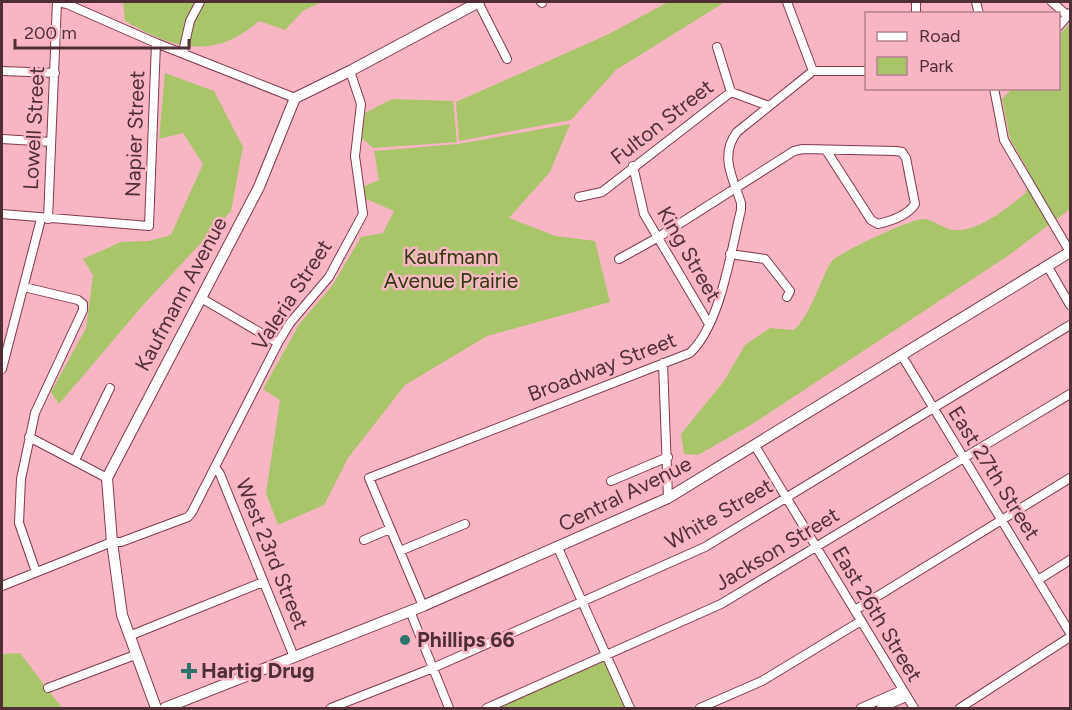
<svg xmlns="http://www.w3.org/2000/svg" width="1072" height="710" viewBox="0 0 1072 710" font-family="Figtree,sans-serif">
<rect width="100%" height="100%" fill="#f8b6c5"/>
<path fill="#a8c669" d="M 123,2 L 321,2 L 303,11 L 285,30 L 259,21 C 213,62 172,48 125,21 Z
M 668,2 L 725,2 L 616,70 L 571,120 L 459,141 L 456,102 L 609,34 Z
M 1070,22 L 1070,209 L 1009,255 L 754,423 L 698,455 L 684,454 L 681,434 L 724,381 L 745,345 L 770,328 L 794,330 C 814,312 824,266 834,259 C 846,250 910,219 923,219 C 933,219 943,229 953,230 C 980,232 1006,208 1026,193 L 1028,170 L 1010,139 L 1002,99 L 1012,89 L 1058,88 L 1059,36 Z
M 165,73 L 214,91 L 243,147 L 231,211 L 144,304 L 59,404 L 51,392 L 86,328 L 93,275 L 83,259 L 121,242 L 149,241 L 171,235 L 203,164 L 183,133 L 159,139 Z
M 392,99 L 453,101 L 457,142 L 373,148 L 362,138 L 365,113 Z
M 570,124 L 550,172 L 509,218 L 556,236 L 595,241 L 610,302 L 487,336 L 405,385 L 348,458 L 324,505 L 278,525 L 266,493 L 280,400 L 263,389 L 300,323 L 332,286 L 361,237 L 383,233 L 394,211 L 366,199 L 364,186 L 379,180 L 374,151 L 458,144 Z
M 20,653 L 62,708 L 2,708 L 2,654 Z
M 606,656 L 630,708 L 487,708 Z"/>
<g fill="none" stroke-linecap="round" stroke-linejoin="round">
<defs>
<path id="minor" d="M 57,2 L 67,4 L 156,43 L 295,98
M 478,2 L 507,59
M 541,2 L 542,3
M 787,2 L 813,71
M 916,2 L 916,14
M 976,2 L 979,14
M 1052,2 L 1068,16
M 1058,27 L 1070,13
M 717,47 L 731,92
M 183,52 L 190,21 L 200,2
M 2,71 L 55,73
M 994,88 L 1004,140 L 1070,252
M 2,139 L 51,142
M 633,166 L 644,214 L 709,324
M 579,197 L 602,192 L 731,92 L 769,106
M 2,214 L 149,226 L 156,43
M 48,219 L 57,2
M 730,254 L 765,259 L 790,291 L 787,297
M 619,259 L 657,238 L 794,151 L 803,149 L 896,151 L 902,152 L 906,158 L 915,204 C 908,215 891,221 878,224 L 871,220 L 826,150
M 1048,267 L 1070,305
M 24,287 L 78,300 L 83,304 L 83,310 L 35,413 L 21,479 L 19,523 L 36,572
M 201,298 L 278,343
M 902,356 L 1070,633
M 663,363 L 668,498
M 2,369 L 41,219
M 29,437 L 107,478
M 755,446 L 914,708
M 75,460 L 110,388
M 215,467 L 220,474 L 294,657
M 611,481 L 668,457
M 364,540 L 390,529
M 558,548 L 630,708
M 400,551 L 465,524
M 1038,580 L 1070,560
M 2,586 L 112,542 L 121,542 L 188,517 L 192,512 L 278,343 L 290,323 L 329,277 L 363,214 L 355,156 L 361,104 L 350,71
M 423,606 L 369,478 L 690,353 C 721,324 731,250 741,210 L 741,203 C 733,178 719,156 737,132 L 813,71 L 866,71
M 855,610 L 1070,478
M 410,611 L 449,708
M 129,636 L 263,582
M 48,688 L 135,655
M 331,708 L 433,668 L 705,547 L 1070,325
M 487,708 L 721,604 L 1070,394
M 700,708 L 762,681 L 861,621
M 861,708 L 902,690
M 881,708 L 906,697
M 960,708 L 1070,637"/>
<path id="major" d="M 156,708 L 122,615 L 112,542 L 107,478 L 259,187 L 295,98 L 350,71 L 479,2
M 165,708 L 423,606 L 668,498 L 1070,252"/>
</defs>
<use href="#minor" stroke="#7f394d" stroke-width="10"/>
<use href="#major" stroke="#7f394d" stroke-width="12"/>
<use href="#minor" stroke="#fff" stroke-width="8"/>
<use href="#major" stroke="#fff" stroke-width="10"/>
</g>
<g fill="#2c736a" stroke="#f8b6c5" stroke-width="2">
<circle cx="405" cy="640" r="6"/>
<path d="M186 662h6v6h6v6h-6v6h-6v-6h-6v-6h6z"/>
</g>
<g text-anchor="middle" stroke-width="5" stroke-linejoin="round" paint-order="stroke">
<g font-size="21" fill="#4f2e36" stroke="#f8b6c5">
<text transform="translate(662 122) rotate(-38)" y="7">Fulton Street</text>
<text transform="translate(34 128) rotate(-87)" y="7">Lowell Street</text>
<text transform="translate(135 134) rotate(-88)" y="7">Napier Street</text>
<text transform="translate(689 254) rotate(60)" y="7">King Street</text>
<text transform="translate(181 294) rotate(-62)" y="7">Kaufmann Avenue</text>
<text transform="translate(292 295) rotate(-57)" y="7">Valeria Street</text>
<text transform="translate(602 367) rotate(-21)" y="7">Broadway Street</text>
<text transform="translate(994 473) rotate(58)" y="7">East 27th Street</text>
<text transform="translate(625 494) rotate(-26)" y="7">Central Avenue</text>
<text transform="translate(719 514) rotate(-30)" y="7">White Street</text>
<text transform="translate(777 549) rotate(-31)" y="7">Jackson Street</text>
<text transform="translate(272 554) rotate(68)" y="7">West 23rd Street</text>
<text transform="translate(877 614) rotate(59)" y="7">East 26th Street</text>
</g>
<g font-size="21" fill="#2b3908" stroke="#f8b6c5">
<text x="451" y="264">Kaufmann<tspan x="451" dy="24">Avenue Prairie</tspan></text>
</g>
<g font-size="21" font-weight="bold" fill="#4f2e36" stroke="#f8b6c5" text-anchor="start">
<text x="417" y="647">Phillips 66</text>
<text x="201" y="678">Hartig Drug</text>
</g>
</g>
<rect width="1072" height="710" fill="none" stroke="#4f2e36" stroke-width="6"/>
<rect x="865" y="12" width="195" height="78" fill="#f8b6c5" stroke="#b4808c" stroke-width="1.5"/>
<rect x="877" y="32" width="30" height="9" fill="#ffffff" stroke="#b4808c" stroke-width="1.5"/>
<text x="919" y="42" font-size="18" fill="#4f2e36">Road</text>
<rect x="877" y="57" width="30" height="18" fill="#a8c669" stroke="#b4808c" stroke-width="1.5"/>
<text x="919" y="72" font-size="18" fill="#4f2e36">Park</text>
<path d="M15 39v9h174v-9" fill="none" stroke="#4f2e36" stroke-width="3"/>
<text x="24" y="39" font-size="18" fill="#4f2e36" stroke="#f8b6c5" stroke-width="4.5" paint-order="stroke">200 m</text>
</svg>
